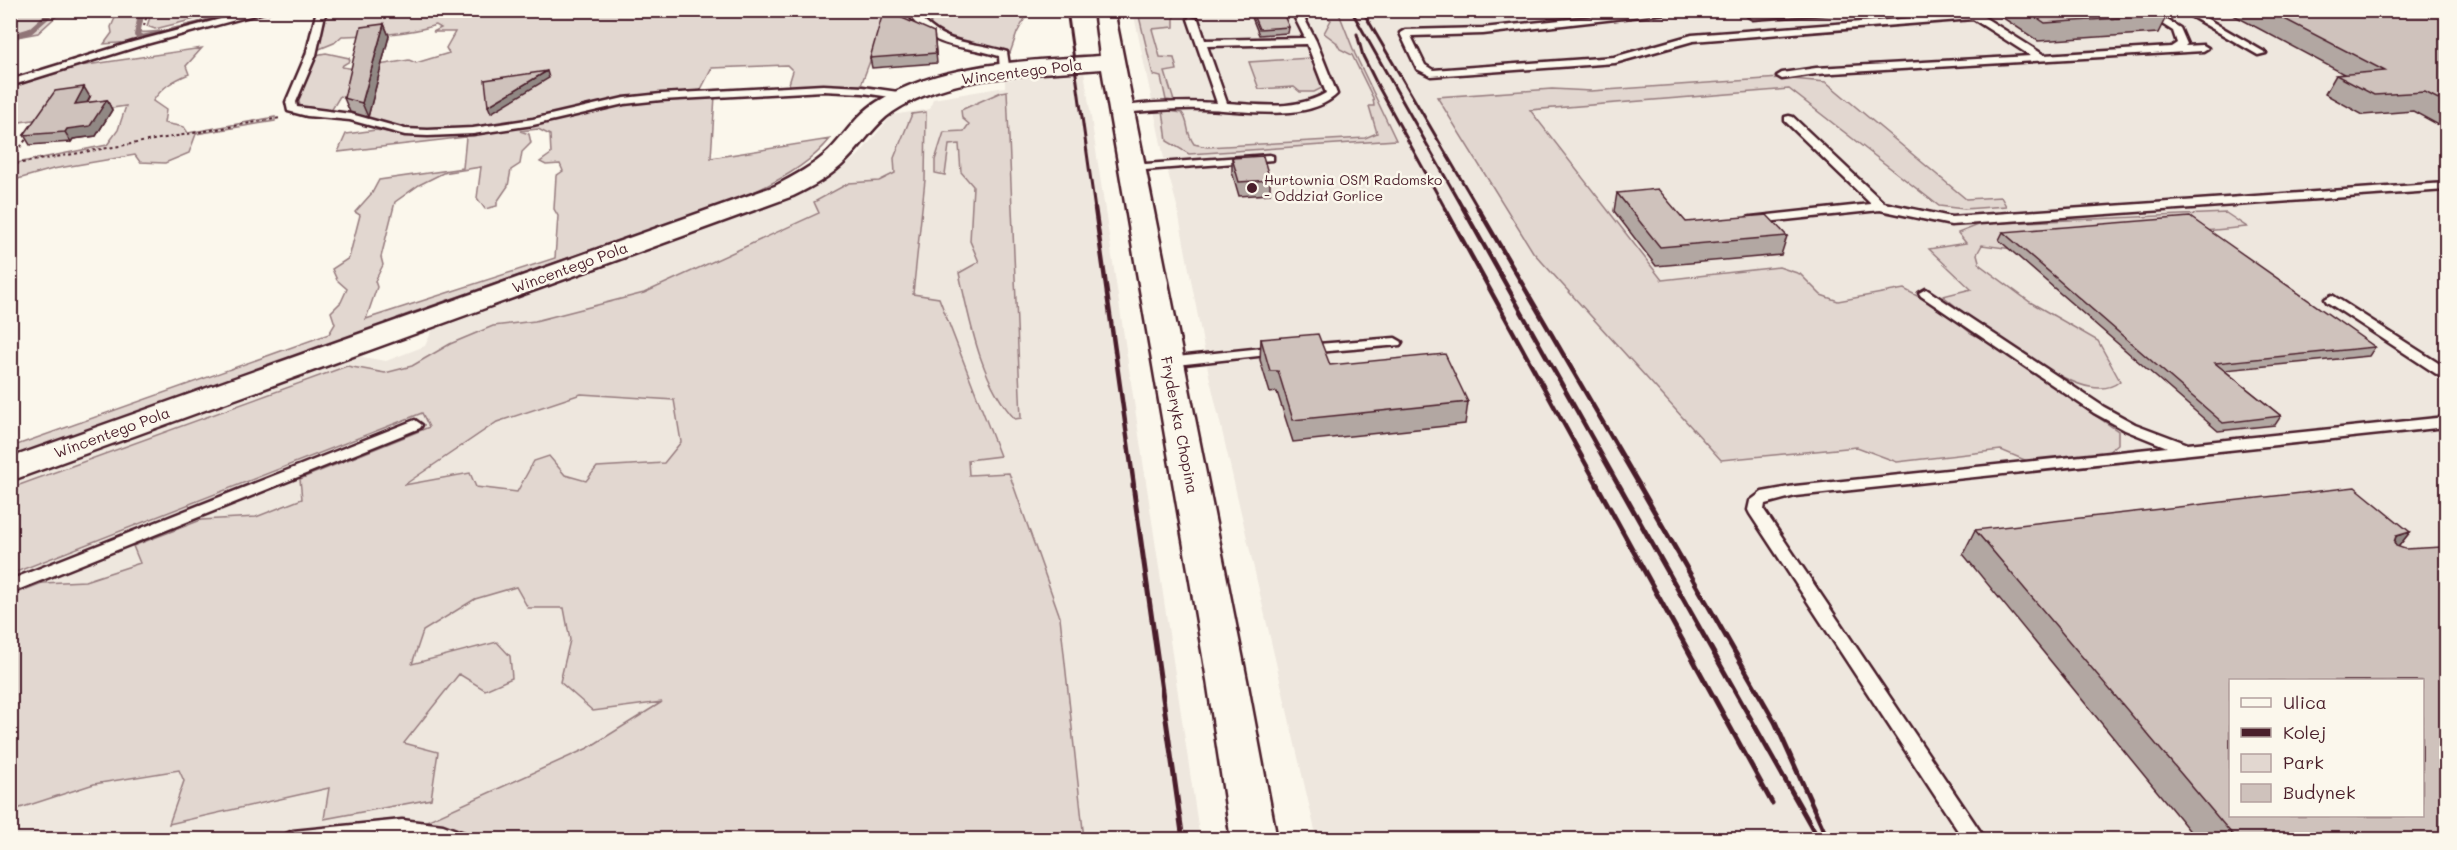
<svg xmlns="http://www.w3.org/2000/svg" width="2457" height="850" viewBox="0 0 2457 850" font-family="Mali,sans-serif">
<rect width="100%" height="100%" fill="#fbf7ec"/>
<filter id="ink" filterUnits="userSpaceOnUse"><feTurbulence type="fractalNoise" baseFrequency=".0167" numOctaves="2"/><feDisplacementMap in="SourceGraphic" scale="12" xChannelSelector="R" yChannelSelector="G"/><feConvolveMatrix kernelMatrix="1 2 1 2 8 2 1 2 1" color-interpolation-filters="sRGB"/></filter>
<g filter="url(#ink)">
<path fill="#eee7de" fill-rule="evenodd" d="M 2419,10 L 2446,23 L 2446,839 L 1317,839 L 1209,375 L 1177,206 L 1164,158 L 1133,11 ZM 2230,680 L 2422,680 L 2422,816 L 2230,816 Z
M 1084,71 L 1200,839 L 11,840 L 11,479 L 350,355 L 386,361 L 425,346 L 436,322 L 751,212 L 841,168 L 858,156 L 892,115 L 930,109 L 933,99 L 1005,87 L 1005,80 Z"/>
<path fill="#e2d7d0" stroke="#967b7e" stroke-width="1.5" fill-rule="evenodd" d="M 904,10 L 921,30 L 878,40 L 861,85 L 788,87 L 793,71 L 787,65 L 712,68 L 699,93 L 645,96 L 519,123 L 453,131 L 411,130 L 350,114 L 356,106 L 351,98 L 340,96 L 331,111 L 302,109 C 292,96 309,69 315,55 L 326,53 L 349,58 L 350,61 L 343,65 L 342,67 L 355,69 L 409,60 L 416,63 L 449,53 L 446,48 L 455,32 L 433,32 L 441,28 L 436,25 C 406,35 373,35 342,36 L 334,43 L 317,50 L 328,11 Z
M 10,11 L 11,10 L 62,11 L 38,33 L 11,38 Z
M 118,11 L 145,11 L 139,30 L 141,32 C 170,34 195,18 223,20 L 133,42 L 104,44 L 112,33 L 111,27 Z
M 930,11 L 1029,11 L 1017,33 L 1010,53 L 992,47 L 958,41 L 940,35 L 931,26 Z
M 1174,11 L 1174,27 L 1152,29 L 1160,57 L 1174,58 L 1177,70 L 1165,72 L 1174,101 L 1166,100 L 1161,77 L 1153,75 L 1138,12 Z
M 1324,11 L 1338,11 L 1355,54 L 1396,140 L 1189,154 L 1167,141 L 1163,110 L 1182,113 C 1190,123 1185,132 1194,144 L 1207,147 L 1365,138 L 1377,133 L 1369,106 L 1374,106 L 1373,98 L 1352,55 L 1340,49 L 1336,42 L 1324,33 L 1331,20 L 1325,15 Z
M 192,12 L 199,18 L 155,29 L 147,26 L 150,17 Z
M 202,48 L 186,66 L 189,74 C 174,80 162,87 153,101 L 166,110 L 164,123 L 184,127 L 188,133 L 275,117 L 275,121 L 196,134 L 189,153 L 165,163 L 140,162 L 135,155 L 53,169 L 11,181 L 11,164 L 107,145 L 118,130 L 126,106 L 20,122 L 11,137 L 11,85 L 73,67 Z
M 1310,58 L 1324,87 L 1314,92 L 1300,92 L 1294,87 L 1259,89 L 1249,62 Z
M 1780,78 L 1826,82 L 1966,199 L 2001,197 L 2006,206 L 1964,209 L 1939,206 L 1789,89 L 1530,110 L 1662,280 L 1779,267 L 1800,274 L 1821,295 L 1838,301 L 1904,289 L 1940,308 L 1971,333 L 1988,342 L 2118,431 L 2118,444 L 2107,453 L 2027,461 L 2001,450 L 1897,462 L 1857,447 L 1721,460 L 1533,252 L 1437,97 L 1552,89 L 1591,91 Z
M 1007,91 L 1021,418 L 1015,419 C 980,382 970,321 959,273 L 979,262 L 970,241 L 973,186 L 961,172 L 959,144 L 949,145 L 945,175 L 935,173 L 935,160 L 944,132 L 964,131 L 969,124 L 962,118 L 961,110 L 1001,92 Z
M 715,96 L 711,158 L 830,139 C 788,192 684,217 622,239 C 547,266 472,292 397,318 L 395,325 L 11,463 L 11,447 L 329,334 L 335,324 L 331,312 L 341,302 L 347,289 L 337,280 L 332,269 L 349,258 L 360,215 L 355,212 L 372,193 L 379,180 L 463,168 L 466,137 L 338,152 L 346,134 L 376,130 L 398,134 L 444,135 L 487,133 L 635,102 ZM 538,129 L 550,135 L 551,154 L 540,162 L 546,165 L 560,164 L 563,171 L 556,176 L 554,209 L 558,216 L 555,258 L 366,319 L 377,287 L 375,281 L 383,265 L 381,257 L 395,202 L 419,185 L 443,173 L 481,167 L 477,198 L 485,209 L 497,206 L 497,202 L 508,186 L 511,170 L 520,164 L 522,152 L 531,143 L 529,134 L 520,131 Z
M 926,112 L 925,180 L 913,294 L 939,298 L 1000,456 L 968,460 L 969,475 L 1009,473 L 1060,617 L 1084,839 L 404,839 L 411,828 L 588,748 L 662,702 L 593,711 L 560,682 L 570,640 L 564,608 L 528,608 L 516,587 L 475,599 L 423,631 L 412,664 L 497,642 L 510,656 L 512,678 L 485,690 L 459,674 L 404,743 L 438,752 L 431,799 L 324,819 L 329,788 L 169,824 L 184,781 L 179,770 L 94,784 L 11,811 L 11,595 L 42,583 L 85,581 L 140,563 L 133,546 L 201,520 L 256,517 L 302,499 L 300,479 L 429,427 L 422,413 L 11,574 L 11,488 L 347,366 L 385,373 L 412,366 L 450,344 L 493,326 L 535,321 L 644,293 L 819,213 L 814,202 L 849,183 L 879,181 L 895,173 L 894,158 L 912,114 ZM 581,394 L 674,400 L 681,442 L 664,463 L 597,467 L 586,481 L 565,475 L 549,456 L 534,461 L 517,492 L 476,487 L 470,473 L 404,485 L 497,422 Z
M 2226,213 L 2247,227 L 2013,249 L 1982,245 L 1977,254 L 1980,265 L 2030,302 L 2098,341 L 2120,381 C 2112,388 2100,389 2090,387 C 2054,381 1972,320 1943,296 L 1971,289 L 1929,249 L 1966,243 L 1958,233 L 1981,224 Z"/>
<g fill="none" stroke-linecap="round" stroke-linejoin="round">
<path stroke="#907477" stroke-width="6" d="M 142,10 L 137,35 L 142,38 L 179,30
M 191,27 L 242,10
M 10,37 L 30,31 L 54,10"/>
<defs>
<path id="service" d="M 255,10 L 272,10 L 139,46 L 10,86 L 10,80 L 133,42 Z
M 317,10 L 326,10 L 316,55 L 296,102 L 297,107 L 351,114 L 405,129 L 428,130 L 473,128 L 533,119 L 624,98 L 661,94 L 823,85 L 863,87 L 905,93 L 910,96 L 905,99 L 863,93 L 823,91 L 661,100 L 624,104 L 533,125 L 473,134 L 428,136 L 405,135 L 350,120 L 307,116 L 288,111 L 286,102 L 306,55 Z
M 905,10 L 914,10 C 945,48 966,39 1007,52 L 1010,72 L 1005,75 L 1000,72 L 999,56 C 953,41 939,55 905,10 Z
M 1291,10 L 1300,10 L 1316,41 L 1337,94 C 1307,124 1240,109 1201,109 C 1175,108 1148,111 1122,113 L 1117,110 C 1128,101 1199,102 1217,103 L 1188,19 L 1190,17 L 1198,19 L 1205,40 L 1305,38 ZM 1307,44 L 1326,93 C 1295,111 1261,105 1227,103 L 1207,46 Z
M 1426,10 L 1474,10 L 1470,13 L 1430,13 Z
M 1658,10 L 1694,10 L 1483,34 L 1411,36 L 1425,65 L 1433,70 L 1614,57 L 1692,35 L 1965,14 L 1964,10 L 1979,14 L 2044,55 L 2171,47 L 2177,43 L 2173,31 L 2140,10 L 2151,10 L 2180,28 L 2187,44 L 2185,46 L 2203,45 L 2208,48 L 2203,51 L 1816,74 L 1782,79 L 1777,76 L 1782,73 L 1816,68 L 2031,56 L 1973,19 L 1693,41 L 1615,63 L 1431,76 L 1417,69 L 1400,33 L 1405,30 L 1483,28 Z
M 1790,10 L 1839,10 L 1835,13 L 1753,19 L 1748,16 L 1753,13 Z
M 2180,10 L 2192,10 L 2266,53 L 2258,55 Z
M 1789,116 L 1793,117 L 1884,203 L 1951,217 L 2446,183 L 2446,190 L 1951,225 L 1880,210 L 1747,224 L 1747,218 L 1751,217 L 1871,204 L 1785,121 L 1785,117 Z
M 1269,155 L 1273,156 L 1273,160 L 1132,171 L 1126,168 L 1132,165 Z
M 1926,289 L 2104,407 L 2135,424 L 2188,444 L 2446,417 L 2446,427 L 1795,496 L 1765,504 L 1764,510 L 1986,840 L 1964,840 L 1750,514 L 1748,510 L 1750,501 L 1762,492 L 1795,486 L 2167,447 L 2125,430 L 2094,413 L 1921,296 L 1919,293 Z
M 2332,295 L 2446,368 L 2446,378 L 2441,377 L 2327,302 L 2325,299 Z
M 1395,338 L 1402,342 L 1400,345 L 1305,353 L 1298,349 L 1305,345 Z
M 1281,346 L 1288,350 L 1286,353 L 1167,366 L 1160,362 L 1167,358 Z
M 415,420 L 422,425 L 420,428 L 10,593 L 10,580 Z
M 402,820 L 443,825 L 467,834 L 470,840 L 283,840 L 286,834 L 293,831 Z"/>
<path id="tertiary" d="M 1094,10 L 1114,10 L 1247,680 L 1277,840 L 1231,840 L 1207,680 L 1102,69 C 1036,74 940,74 886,117 C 871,130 860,147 846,161 C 831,176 812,187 793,196 L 10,481 L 10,458 L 775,186 C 794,176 813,166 829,151 C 845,135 857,114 877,102 C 941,62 1027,61 1100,56 Z"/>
</defs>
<use href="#service" stroke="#4a1f2b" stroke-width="5"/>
<use href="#tertiary" stroke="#4a1f2b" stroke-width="5"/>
<path stroke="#4a1f2b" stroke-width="2" stroke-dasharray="3 3" stroke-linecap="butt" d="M 146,17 L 188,10
M 144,26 L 148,10
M 10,162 L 29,135
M 10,165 L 280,118"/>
<use href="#service" fill="#fbf7ec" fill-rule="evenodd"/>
<use href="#tertiary" fill="#fbf7ec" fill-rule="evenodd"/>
<path stroke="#4a1f2b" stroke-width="3" d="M 1067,10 L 1095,210
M 1351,10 L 1464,210
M 1362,10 L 1479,210
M 1357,34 L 1363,56 L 1378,86 L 1446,210"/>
<path stroke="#4a1f2b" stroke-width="4.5" d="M 1095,208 L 1134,486
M 1445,208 L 1598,486
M 1463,208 L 1619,486
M 1478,208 L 1640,486"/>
<path stroke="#4a1f2b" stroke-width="5" d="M 1133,485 L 1183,840
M 1597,485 L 1772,803
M 1619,485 L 1819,840
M 1639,485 L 1775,722 L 1828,840"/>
</g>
<path fill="#b2a7a2" stroke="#4a1f2b" stroke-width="1.5" d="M 1249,10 L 1285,10 L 1285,18 L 1289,27 L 1288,33 L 1259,35 Z
M 1991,10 L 2159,10 L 2167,15 L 2158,33 L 2038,41 Z
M 2224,10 L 2446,10 L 2446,129 L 2413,111 L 2363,115 L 2325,94 L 2336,75 L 2344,74 Z
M 384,24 L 389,36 L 368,117 L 350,112 L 344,98 Z
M 934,32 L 937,63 L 872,68 L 870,58 Z
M 90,97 L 87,103 L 107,100 L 112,110 L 96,136 L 73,139 L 71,142 L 30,145 L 24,135 Z
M 1232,158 L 1270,180 L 1270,194 L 1239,196 L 1232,172 Z
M 1617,193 L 1686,222 L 1787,236 L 1781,255 L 1656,266 L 1614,211 Z
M 2003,232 L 2375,347 L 2369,356 L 2224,370 L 2281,416 L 2275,425 L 2218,431 L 1999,240 Z
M 1261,339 L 1330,365 L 1468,402 L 1465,424 L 1293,442 L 1277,392 L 1270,393 L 1260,360 Z
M 1975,530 L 2410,532 L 2398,547 L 2446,840 L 2197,840 L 1963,554 Z"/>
<path fill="#918884" stroke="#4a1f2b" stroke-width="1.5" d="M 384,24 L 389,36 L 368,117 L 362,103 Z
M 547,71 L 549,78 L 491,113 L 488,106 Z
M 84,87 L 90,97 L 81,114 L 75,104 Z
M 107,100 L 112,110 L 96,136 L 73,139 L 71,142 L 65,132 L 67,129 Z
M 2410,532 L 2391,556 L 2396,536 Z"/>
<path fill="#cfc2bc" stroke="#4a1f2b" stroke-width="1.5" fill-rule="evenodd" d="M 1251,10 L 1285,10 L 1285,11 L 1282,11 L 1289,27 L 1259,29 Z
M 2026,10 L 2159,10 L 2167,15 L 2045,23 Z
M 2267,10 L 2446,10 L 2446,103 L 2425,92 L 2374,95 L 2336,75 L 2385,71 Z
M 891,13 L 934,32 L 936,53 L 870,58 L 882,16 Z
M 384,24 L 362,103 L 344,98 L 361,27 Z
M 547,71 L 488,106 L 485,80 Z
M 84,87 L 75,104 L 107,100 L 90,126 L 67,129 L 65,132 L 24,135 L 55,91 Z
M 1263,156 L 1270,180 L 1239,182 L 1232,158 Z
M 1658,189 L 1686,222 L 1767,215 L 1787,236 L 1660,247 L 1617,193 Z
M 2190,217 L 2375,347 L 2215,363 L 2281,416 L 2223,423 L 2003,232 Z
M 1318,334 L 1330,365 L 1445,354 L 1468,402 L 1293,420 L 1278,371 L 1270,371 L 1261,339 Z
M 2355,487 L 2410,532 L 2396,536 L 2394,542 L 2396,546 L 2405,549 L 2442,547 L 2446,551 L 2446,840 L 2237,840 L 1975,530 ZM 2230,681 L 2422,681 L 2422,816 L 2230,816 Z"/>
</g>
<circle fill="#4a1f2b" stroke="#fbf7ec" stroke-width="2" cx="1252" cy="188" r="6"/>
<g text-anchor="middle" stroke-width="5" stroke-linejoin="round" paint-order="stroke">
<g font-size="14" fill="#4a1f2b" stroke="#fbf7ec" text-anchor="start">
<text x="1264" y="185">Hurtownia OSM Radomsko<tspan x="1264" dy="16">- Oddział Gorlice</tspan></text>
</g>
<g font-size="15" fill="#4a1f2b" stroke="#fbf7ec">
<text transform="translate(1022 72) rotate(-7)" y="5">Wincentego Pola</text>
<text transform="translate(570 268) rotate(-20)" y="5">Wincentego Pola</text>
<text transform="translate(1179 425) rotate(79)" y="5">Fryderyka Chopina</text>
<text transform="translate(112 433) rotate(-20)" y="5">Wincentego Pola</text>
</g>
</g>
<rect width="2457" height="850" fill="none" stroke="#fbf7ec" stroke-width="36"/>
<rect x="18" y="18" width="2421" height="814" fill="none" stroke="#4a1f2b" stroke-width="2" filter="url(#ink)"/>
<rect x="2229" y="679" width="195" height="138" fill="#fbf7ec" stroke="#b4a19f" stroke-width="1.5"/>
<rect x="2241" y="698" width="30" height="9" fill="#fbf7ec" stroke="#b4a19f" stroke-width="1.5"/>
<text x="2283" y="709" font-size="18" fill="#4a1f2b">Ulica</text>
<rect x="2241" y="728" width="30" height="9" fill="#4a1f2b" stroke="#b4a19f" stroke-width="1.5"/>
<text x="2283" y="739" font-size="18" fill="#4a1f2b">Kolej</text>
<rect x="2241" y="754" width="30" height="18" fill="#e2d7d0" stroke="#b4a19f" stroke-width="1.5"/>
<text x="2283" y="769" font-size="18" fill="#4a1f2b">Park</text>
<rect x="2241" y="784" width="30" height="18" fill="#cfc2bc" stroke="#b4a19f" stroke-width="1.5"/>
<text x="2283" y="799" font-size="18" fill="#4a1f2b">Budynek</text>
</svg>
